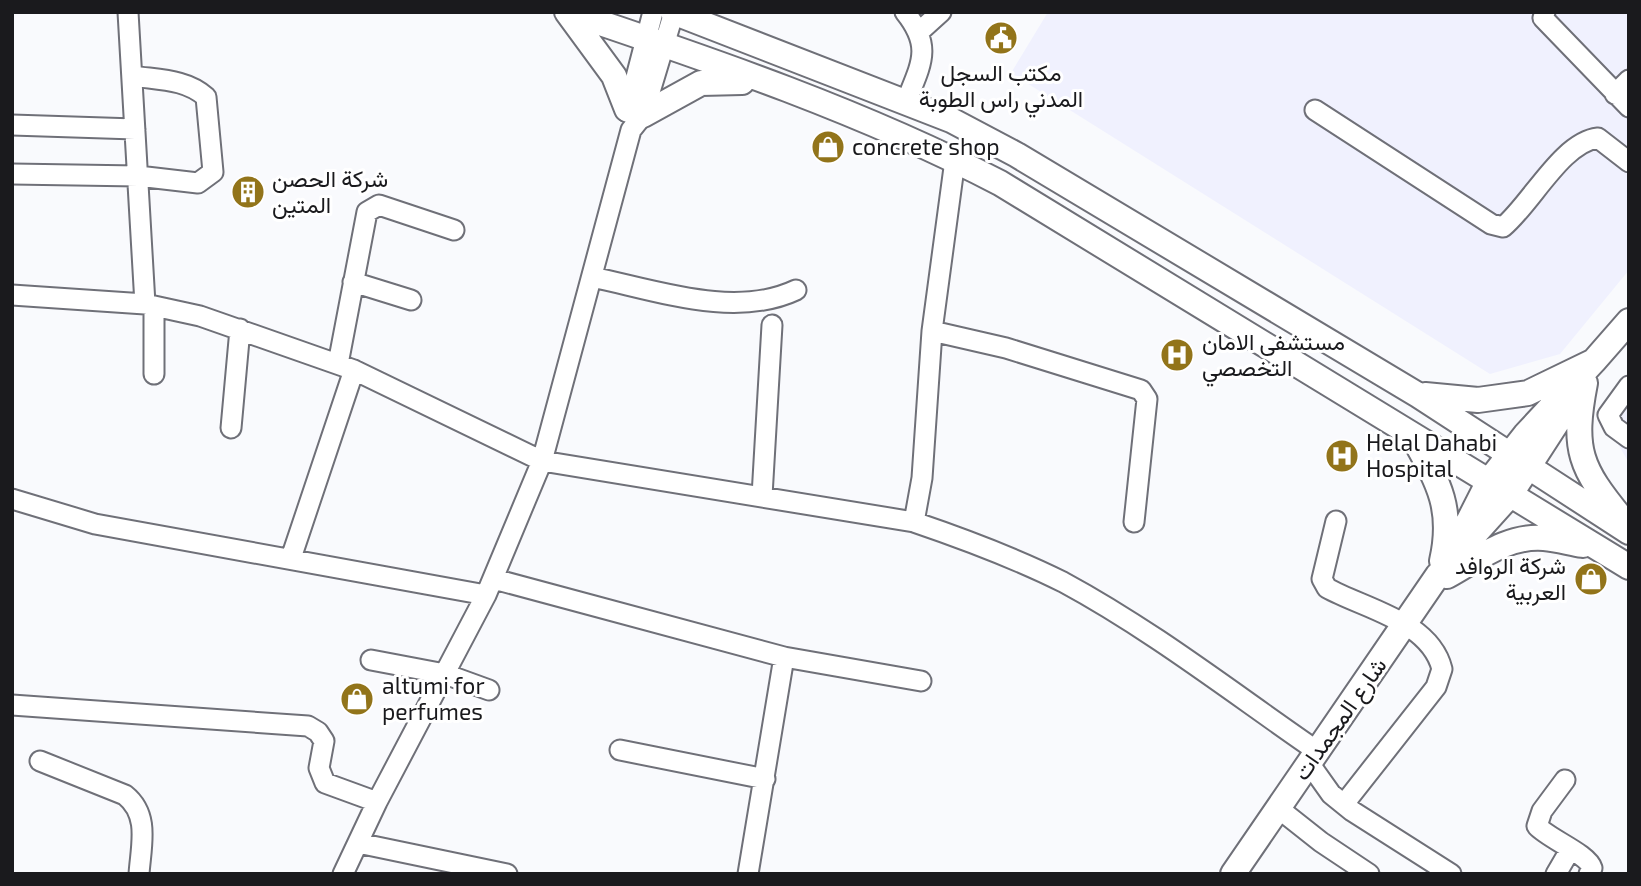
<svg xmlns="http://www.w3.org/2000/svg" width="1641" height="886" viewBox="0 0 1641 886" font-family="'Exo 2',Vazirmatn,sans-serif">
<rect width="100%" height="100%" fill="#f9fafd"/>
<path fill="#f0f1fe" d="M 1048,12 L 1629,12 L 1629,270 L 1560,354 L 1490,374 L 1011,73 Z
M 1629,400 L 1629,463 L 1607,425 Z"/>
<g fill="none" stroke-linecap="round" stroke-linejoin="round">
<defs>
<path id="minor" d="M 128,12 L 145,304
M 905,12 C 933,47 921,64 906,102
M 1545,12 L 1543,18 L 1629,107
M 920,31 L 941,12
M 1615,94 L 1629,80
M 1315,110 L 1491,224 L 1503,227 C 1531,204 1562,142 1598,138 L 1629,162
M 627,112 L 653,12
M 12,125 L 135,129
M 12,174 L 138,176 L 198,183 L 213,172 L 206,97 C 186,79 159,80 133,76
M 592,277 C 655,290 735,319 796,290
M 353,282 L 411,300
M 12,295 L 145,304 L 200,316 L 354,370 L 542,461 L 914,522 C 964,539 1015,558 1063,582 C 1152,630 1234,694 1317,751
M 932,331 L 1006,348 L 1141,390 L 1147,399 L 1134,522
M 338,364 L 367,212 L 379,205 L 454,230
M 154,374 L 154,306
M 1629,386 L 1608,415 L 1614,427 L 1629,438
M 231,428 L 240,329
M 762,496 L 772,325
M 12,499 L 95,524 L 486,595
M 1336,521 L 1322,579 L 1327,588 C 1365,609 1430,621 1442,669 L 1436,687 L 1344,804
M 914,522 L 922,478 L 932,331 L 955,160
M 291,558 L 354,370
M 494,579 L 784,657 L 748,874
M 784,657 L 921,681
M 371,660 L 445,674 L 489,690
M 12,705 L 308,726 L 318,732 L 324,741 L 319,768 L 325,783 L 377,802
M 620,750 L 765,779
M 40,761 L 125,795 C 150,815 141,845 139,874
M 1309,763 L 1331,794 L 1352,811 L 1451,874
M 1565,780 L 1542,811 L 1537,826 C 1549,839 1588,854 1592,868 L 1589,874
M 1278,808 L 1321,842 L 1369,874
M 358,843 L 507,874
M 343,874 L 377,802 L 486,595 L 542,461 L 631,130 L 643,115 L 674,12
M 1556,874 L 1570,850"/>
<path id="major" d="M 567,12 L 614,76 L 627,109
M 568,12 C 714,61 863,112 1000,183 L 1629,567
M 673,12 L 951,120 L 1017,155 L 1418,395 L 1629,532
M 643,115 L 701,83 L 742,82
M 1585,383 C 1572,450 1580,468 1622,519
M 1425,395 L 1478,400 L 1528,393 L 1594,361 L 1629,321
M 1413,437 C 1438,482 1454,508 1442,561
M 1457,544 L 1489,481 L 1526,434 L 1594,361
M 1447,576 C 1478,559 1507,535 1544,538 C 1557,539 1570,543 1583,545
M 1233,874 L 1438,575 L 1510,495 L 1558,421 L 1580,379"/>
</defs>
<use href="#minor" stroke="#6f7078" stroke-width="23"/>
<use href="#major" stroke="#6f7078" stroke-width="28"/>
<use href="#minor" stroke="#fff" stroke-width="19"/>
<use href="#major" stroke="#fff" stroke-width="24"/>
</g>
<defs>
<symbol id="civic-disc" viewBox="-11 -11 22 22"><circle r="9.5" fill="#92741a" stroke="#fff"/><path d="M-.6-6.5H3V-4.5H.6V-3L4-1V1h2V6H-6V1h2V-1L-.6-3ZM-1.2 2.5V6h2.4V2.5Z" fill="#fff"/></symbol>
<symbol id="shop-disc" viewBox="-11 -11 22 22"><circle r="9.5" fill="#92741a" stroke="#fff"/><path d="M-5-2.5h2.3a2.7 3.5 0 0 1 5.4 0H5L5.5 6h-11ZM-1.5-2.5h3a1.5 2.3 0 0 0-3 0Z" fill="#fff"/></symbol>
<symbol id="building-disc" viewBox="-11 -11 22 22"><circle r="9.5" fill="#92741a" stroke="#fff"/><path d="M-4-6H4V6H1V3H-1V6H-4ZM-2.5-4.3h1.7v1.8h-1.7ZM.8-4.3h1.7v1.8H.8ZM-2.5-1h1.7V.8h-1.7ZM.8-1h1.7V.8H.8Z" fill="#fff"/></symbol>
<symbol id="hospital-disc" viewBox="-11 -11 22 22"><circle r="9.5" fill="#92741a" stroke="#fff"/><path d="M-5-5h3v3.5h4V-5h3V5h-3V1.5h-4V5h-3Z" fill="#fff"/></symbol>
</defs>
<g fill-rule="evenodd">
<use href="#civic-disc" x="982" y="19" width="38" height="38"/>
<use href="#shop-disc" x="809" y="128" width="38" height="38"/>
<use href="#building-disc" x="229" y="173" width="38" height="38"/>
<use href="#hospital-disc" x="1158" y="336" width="38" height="38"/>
<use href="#hospital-disc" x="1323" y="437" width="38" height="38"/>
<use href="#shop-disc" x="1572" y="560" width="38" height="38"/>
<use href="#shop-disc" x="338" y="680" width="38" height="38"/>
</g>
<g text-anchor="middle" stroke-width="6" stroke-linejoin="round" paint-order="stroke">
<g font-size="23" fill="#1a1a1d" stroke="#fff" text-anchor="start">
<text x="1001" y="81" text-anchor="middle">مكتب السجل<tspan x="1001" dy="26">المدني راس الطوبة</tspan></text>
<text x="852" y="155">concrete shop</text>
<text x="272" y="187">شركة الحصن<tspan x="272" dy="26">المتين</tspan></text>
<text x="1202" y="350">مستشفى الامان<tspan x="1202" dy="26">التخصصي</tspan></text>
<text x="1366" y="451">Helal Dahabi<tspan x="1366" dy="26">Hospital</tspan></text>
<text x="1566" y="574" text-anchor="end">شركة الروافد<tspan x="1566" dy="26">العربية</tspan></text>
<text x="382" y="694">altumi for<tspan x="382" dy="26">perfumes</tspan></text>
</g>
<g font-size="23" fill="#1a1a1d" stroke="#fff">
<text transform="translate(1340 719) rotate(-55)" y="8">شارع المجمدات</text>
</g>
</g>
<rect width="1641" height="886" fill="none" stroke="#1a1a1d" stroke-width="28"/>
</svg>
